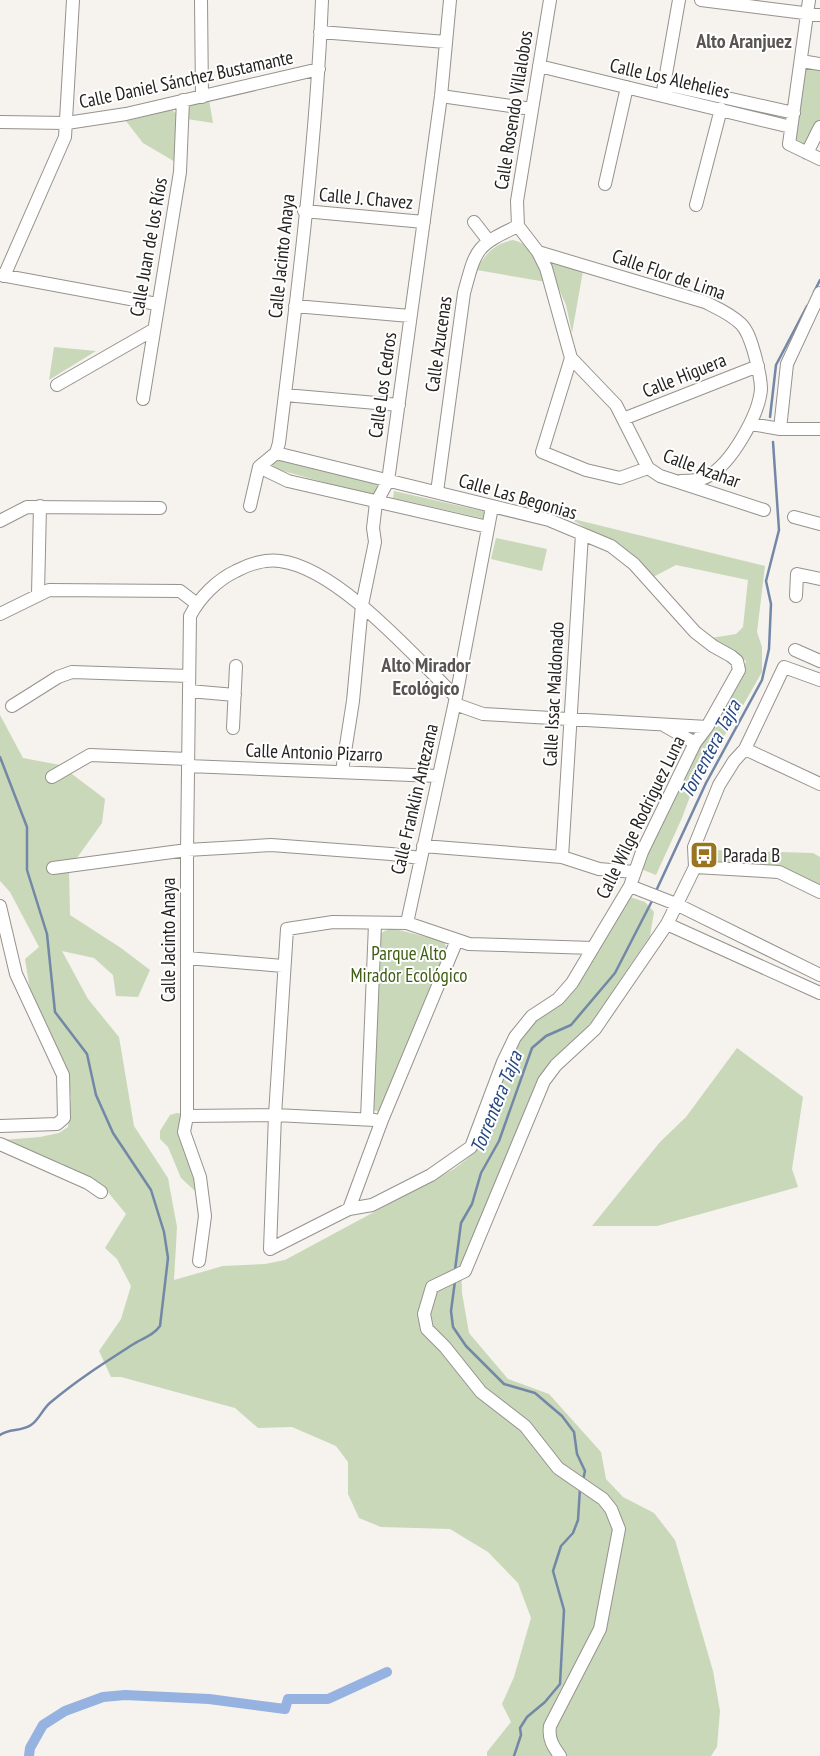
<svg xmlns="http://www.w3.org/2000/svg" width="820" height="1756" viewBox="0 0 820 1756" font-family="'PT Sans Narrow',sans-serif">
<rect width="100%" height="100%" fill="#f6f2ee"/>
<path fill="#c8d8b9" d="M 809,68 L 820,69 L 820,122 L 807,146 L 796,139 L 805,70 Z
M 209,100 L 213,123 L 187,119 L 189,106 Z
M 172,110 L 177,114 L 177,163 L 143,143 L 126,121 Z
M 513,240 C 536,246 538,262 546,282 L 477,270 C 485,253 495,244 513,240 Z
M 555,261 L 583,271 L 572,333 L 566,305 L 552,273 L 550,262 Z
M 54,347 L 96,351 L 49,380 Z
M 277,457 L 318,470 L 380,484 L 376,494 L 372,496 L 273,468 L 272,463 Z
M 394,491 L 487,512 L 486,519 L 393,498 Z
M 569,518 L 765,566 L 757,632 L 762,647 L 762,672 L 733,723 L 699,772 L 682,818 L 656,875 L 641,869 L 643,864 L 701,745 L 720,719 L 738,685 L 746,661 L 721,646 L 711,638 L 736,634 L 743,627 L 748,580 L 676,565 L 653,577 L 598,535 Z
M 496,538 L 547,549 L 542,571 L 491,559 Z
M 0,715 L 23,758 L 60,765 L 105,799 L 102,823 L 69,869 L 70,915 L 121,948 L 150,970 L 138,997 L 116,996 L 113,975 L 94,958 L 62,951 L 88,999 L 119,1037 L 134,1126 L 168,1178 L 177,1227 L 174,1280 L 223,1266 L 265,1264 L 285,1260 L 454,1169 C 463,1162 473,1155 479,1145 C 500,1104 500,1050 537,1020 L 630,897 L 645,902 L 654,912 L 650,936 L 591,1023 L 543,1072 L 473,1239 L 461,1263 L 462,1293 L 469,1333 L 508,1379 L 549,1394 L 601,1452 L 606,1479 L 623,1497 L 654,1513 L 675,1540 L 713,1671 L 720,1711 L 717,1747 L 711,1756 L 487,1756 L 487,1752 L 511,1722 L 502,1704 L 514,1677 L 531,1618 L 518,1583 L 488,1552 L 450,1529 L 381,1527 L 359,1518 L 348,1494 L 348,1462 L 336,1446 L 292,1427 L 258,1428 L 235,1408 L 121,1377 L 111,1377 L 99,1351 L 121,1319 L 131,1286 L 117,1259 L 105,1248 L 126,1214 L 102,1185 L 69,1172 L 63,1164 L 3,1140 L 40,1137 L 59,1133 L 68,1127 L 71,1097 L 67,1077 L 30,990 L 25,959 L 39,947 L 10,892 L 0,881 Z
M 700,841 L 705,847 L 714,850 L 813,853 L 820,857 L 820,885 L 782,868 L 700,860 Z
M 391,928 L 443,941 L 446,946 L 446,952 L 382,1108 L 379,1112 L 374,1110 L 379,934 Z
M 737,1048 L 803,1097 L 792,1169 L 798,1187 L 657,1226 L 592,1226 L 660,1142 L 686,1117 Z
M 177,1113 L 182,1114 L 198,1190 L 195,1191 L 181,1178 L 168,1147 L 160,1139 L 160,1131 L 170,1115 Z"/>
<g fill="none" stroke-linecap="round" stroke-linejoin="round">
<path stroke="#7387a7" stroke-width="2.5" d="M 814,292 L 820,280
M 770,417 L 776,365 L 807,306
M 0,757 L 27,827 L 27,870 L 47,934 L 55,1012 L 87,1054 L 96,1095 L 113,1133 L 151,1190 L 164,1232 L 168,1258 L 160,1326 C 152,1337 142,1338 132,1345 C 104,1363 77,1380 51,1402 C 43,1408 39,1420 31,1425 C 21,1432 9,1428 0,1435
M 656,891 L 706,783 L 762,680 L 769,649 L 771,604 L 766,581 L 779,530 L 773,442
M 455,1270 L 461,1223 L 472,1204 L 481,1173 L 499,1141 L 532,1048 L 546,1036 L 571,1025 L 615,973 L 653,899
M 455,1281 L 451,1311 L 453,1327 L 466,1346 L 504,1384 L 535,1393 L 562,1416 L 574,1432 L 577,1454 L 585,1471 L 583,1480
M 514,1756 L 521,1735 L 520,1728 L 527,1717 L 545,1702 L 560,1684 L 564,1610 L 553,1571 L 561,1546 L 573,1533 L 578,1520 L 580,1488"/>
<path stroke="#95b2e1" stroke-width="10" d="M 29,1756 L 30,1748 L 43,1725 L 65,1711 L 103,1697 L 125,1695 L 209,1699 L 285,1709 L 288,1699 L 328,1699 L 387,1672"/>
<defs>
<path id="minor" d="M 201,0 L 202,97
M 550,0 L 517,201 L 518,226 L 538,252 L 546,268 L 571,358 L 616,405 L 648,468 L 660,476 L 764,510
M 701,0 L 820,15
M 809,0 L 789,144 L 820,159
M 320,32 L 446,42
M 801,61 L 820,64
M 539,66 L 791,127
M 664,84 L 794,113
M 663,91 L 679,0
M 441,96 L 532,109
M 0,122 L 67,123 L 126,114 L 319,69
M 807,153 L 820,127
M 605,184 L 627,87
M 696,205 L 721,109
M 304,211 L 424,222
M 474,222 L 488,240
M 538,252 L 705,302 C 717,308 731,314 741,324 C 748,331 751,342 754,352 C 757,363 761,377 761,389 C 759,415 731,464 708,476 C 700,481 690,481 681,481
M 0,275 L 157,304
M 4,276 L 65,137 L 73,0
M 295,306 L 410,316
M 571,358 L 542,452 L 586,470 L 620,478 L 648,468
M 57,385 L 153,330
M 285,395 L 399,405
M 143,399 L 180,172 L 183,100
M 623,419 L 758,366
M 751,424 L 780,429 L 820,429
M 780,429 L 787,364 L 820,293
M 259,467 L 288,481 L 488,527
M 437,492 L 464,293 C 476,249 475,246 518,226
M 250,506 L 259,467 L 276,453 L 279,443 C 297,296 316,148 322,0
M 794,517 L 820,524
M 0,521 L 27,507 L 160,508
M 38,594 L 40,506
M 796,596 L 797,574 L 820,579
M 0,614 L 49,590 L 180,591 L 197,604
M 795,650 L 820,661
M 189,691 L 235,695
M 455,704 L 483,714 L 707,727
M 12,706 L 58,677 L 72,672 L 189,676
M 665,726 L 695,743
M 233,728 L 236,666
M 745,749 L 820,784
M 188,766 L 437,776
M 342,771 L 353,701 L 362,605 L 375,542 L 373,528 L 376,503 L 388,481 L 441,96 L 450,0
M 52,777 L 90,755 L 188,759
M 423,846 L 562,857 L 599,869 L 634,872
M 562,857 L 582,534
M 695,867 L 779,872 L 820,892
M 53,868 L 187,850 L 271,845 L 391,854 L 420,858
M 630,886 L 676,904 L 820,975
M 0,906 L 16,974 L 63,1075 L 64,1118 L 57,1124 L 0,1126
M 407,923 L 456,697 L 492,507
M 667,924 L 820,993
M 187,958 L 283,966
M 187,1116 L 275,1115 L 375,1120
M 367,1119 L 375,924
M 0,1144 L 88,1183 L 101,1192
M 349,1209 L 382,1120 L 457,940
M 270,1249 L 349,1209 L 372,1205 L 431,1175 L 471,1147 L 503,1062 L 515,1037 L 532,1016 L 558,999 L 572,983 L 630,886 L 642,852 L 695,743 L 707,727 L 739,670 L 737,661 L 731,656 L 713,646 L 695,632 L 634,564 L 611,546 L 549,520 L 276,453
M 270,1249 L 275,1115 L 287,929 L 333,922 L 407,923 L 469,944 L 593,948
M 199,1261 L 205,1216 L 200,1177 L 184,1132 L 187,1116 L 187,850 L 190,616 C 200,597 217,580 236,571 C 249,564 266,559 280,561 C 338,568 415,657 456,697
M 560,1756 C 553,1746 548,1739 550,1726 L 600,1629 L 619,1529 L 611,1509 L 603,1499 L 558,1468 L 525,1426 L 481,1392 L 445,1347 L 427,1329 L 424,1314 L 432,1287 L 465,1271 L 544,1081 L 556,1065 L 595,1029 L 667,924 L 695,867 L 694,847 L 719,785 L 734,761 L 745,749 L 784,667 L 820,680"/>
</defs>
<use href="#minor" stroke="#96928e" stroke-width="14"/>
<use href="#minor" stroke="#fff" stroke-width="12"/>
</g>
<defs>
<symbol id="bus-square" viewBox="-11 -11 22 22"><rect x="-9" y="-9" width="18" height="18" rx="4" fill="#9a7520" stroke="#fff"/><path d="M-5-6H5V4H4V6H2V4H-2V6H-4V4H-5ZM-3.5-4V0h7V-4ZM-3.5 1.2v1.5H-2V1.2ZM2 1.2v1.5H3.5V1.2Z" fill="#fff"/></symbol>
</defs>
<g fill-rule="evenodd">
<use href="#bus-square" x="688" y="839" width="32" height="32"/>
</g>
<g text-anchor="middle" stroke-width="4" stroke-linejoin="round" paint-order="stroke">
<g font-size="19" fill="#242321" stroke="#fff">
<text transform="translate(670 78) rotate(13)" y="7">Calle Los Alehelies</text>
<text transform="translate(186 79) rotate(-12)" y="7">Calle Daniel Sánchez Bustamante</text>
<text transform="translate(513 110) rotate(-81)" y="7">Calle Rosendo Villalobos</text>
<text transform="translate(366 198) rotate(5)" y="7">Calle J. Chavez</text>
<text transform="translate(148 247) rotate(-80)" y="7">Calle Juan de los Ríos</text>
<text transform="translate(281 256) rotate(-84)" y="7">Calle Jacinto Anaya</text>
<text transform="translate(669 274) rotate(19)" y="7">Calle Flor de Lima</text>
<text transform="translate(438 344) rotate(-82)" y="7">Calle Azucenas</text>
<text transform="translate(684 375) rotate(-22)" y="7">Calle Higuera</text>
<text transform="translate(382 385) rotate(-82)" y="7">Calle Los Cedros</text>
<text transform="translate(702 468) rotate(20)" y="7">Calle Azahar</text>
<text transform="translate(518 496) rotate(16)" y="7">Calle Las Begonias</text>
<text transform="translate(553 694) rotate(-87)" y="7">Calle Issac Maldonado</text>
<text transform="translate(314 752) rotate(2)" y="7">Calle Antonio Pizarro</text>
<text transform="translate(414 799) rotate(-77)" y="7">Calle Franklin Antezana</text>
<text transform="translate(640 817) rotate(-64)" y="7">Calle Wilge Rodriguez Luna</text>
<text transform="translate(168 940) rotate(-90)" y="7">Calle Jacinto Anaya</text>
</g>
<g font-size="19" fill="#242321" stroke="#fff" text-anchor="start">
<text x="723" y="862">Parada B</text>
</g>
<g font-size="19" fill="#3f5d13" stroke="#fff">
<text x="409" y="960">Parque Alto<tspan x="409" dy="22">Mirador Ecológico</tspan></text>
</g>
<g font-size="20" font-weight="bold" fill="#585451" stroke="#fff">
<text x="744" y="48">Alto Aranjuez</text>
<text x="426" y="672">Alto Mirador<tspan x="426" dy="23">Ecológico</tspan></text>
</g>
<g font-size="20" font-style="italic" fill="#254881" stroke="#fff">
<text transform="translate(710 749) rotate(-62)" y="7">Torrentera Tajra</text>
<text transform="translate(496 1102) rotate(-68)" y="7">Torrentera Tajra</text>
</g>
</g>
</svg>
